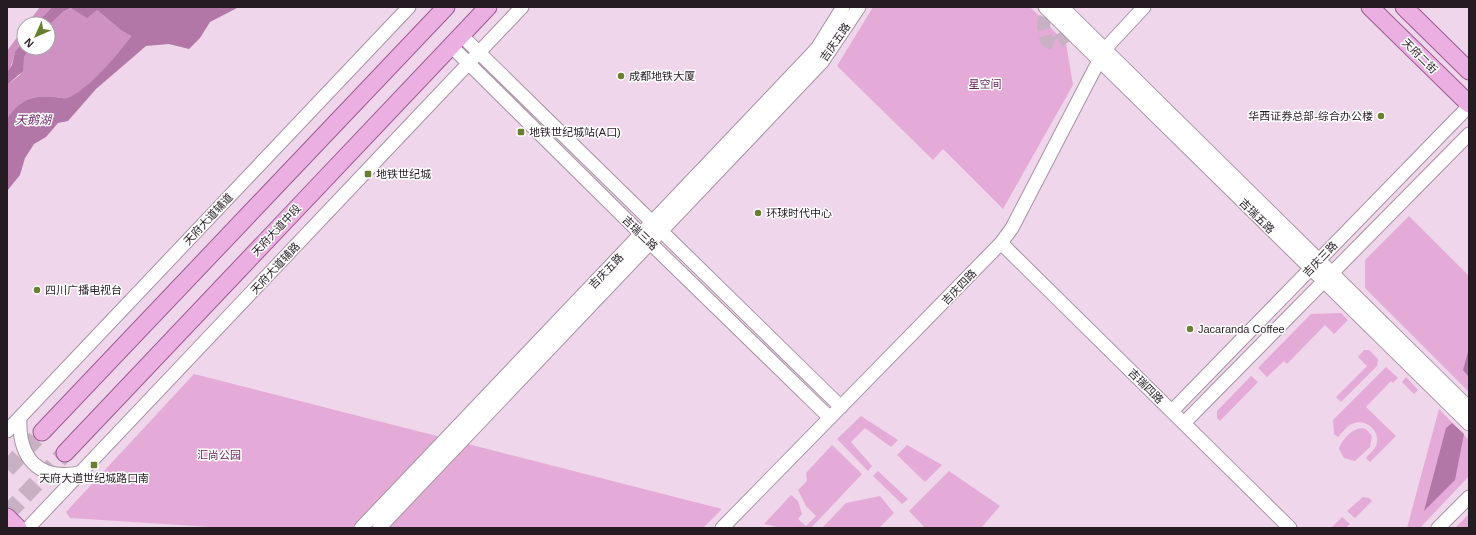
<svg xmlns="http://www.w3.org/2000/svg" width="1476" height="535" viewBox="0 0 1476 535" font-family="Helvetica,'Noto Sans SC',sans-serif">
<rect width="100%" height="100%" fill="#efd6ea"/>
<path fill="#e4abd9" d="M 873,7 L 1030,7 L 1066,43 L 1073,85 L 1003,209 L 943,149 L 933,160 L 837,66 Z
M 1409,216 L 1469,276 L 1469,392 L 1365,288 L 1365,260 Z
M 1341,313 L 1348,320 L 1334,334 L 1325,325 L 1287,364 L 1284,361 L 1267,377 L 1258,368 L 1311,314 Z
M 1364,350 L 1369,350 L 1378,359 L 1377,366 L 1341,402 L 1336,397 L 1367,366 L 1358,357 Z
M 1386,367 L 1398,378 L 1393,383 L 1391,381 L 1366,407 L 1396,436 L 1370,462 L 1366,458 C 1369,454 1374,450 1376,446 C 1382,431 1365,417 1352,424 C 1347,426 1342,433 1338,437 L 1334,434 L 1333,420 Z
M 194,374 L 722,509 L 703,528 L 226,528 L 70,518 L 66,512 Z
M 1251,376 L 1258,382 L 1220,421 L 1217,418 L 1217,411 Z
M 1406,377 L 1418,390 L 1414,394 L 1402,382 Z
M 1439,409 L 1469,440 L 1469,476 L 1420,528 L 1407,528 Z
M 861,416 L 898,440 L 891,447 L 865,428 L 851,442 L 872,466 L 868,471 L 837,439 Z
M 1363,428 L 1367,430 L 1372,436 L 1370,447 L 1355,461 L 1344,458 L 1339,449 C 1342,439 1353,428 1363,428 Z
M 832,445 L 862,474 L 811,528 L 782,528 L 764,524 L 791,495 L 798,501 L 802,514 L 798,519 L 806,526 L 816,516 L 806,506 L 798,490 L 807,481 L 806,473 Z
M 907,445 L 942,465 L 925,482 L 897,455 Z
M 878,471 L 908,499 L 902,504 L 873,476 Z
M 949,471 L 1000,506 L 981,528 L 925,528 L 909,511 Z
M 880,496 L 894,513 L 879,528 L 822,528 L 846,503 Z
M 1363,497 L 1369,498 L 1372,501 L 1355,518 L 1347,511 Z
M 1469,514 L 1469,528 L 1455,528 Z
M 1342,517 L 1350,524 L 1346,528 L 1331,528 Z"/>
<path fill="#ce91c2" d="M 40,7 L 52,7 L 36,24 L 27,24 Z
M 72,8 L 97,10 L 122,31 L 131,36 C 119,53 87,93 66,98 C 63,99 58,97 54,97 C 32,95 19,100 7,119 L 7,85 L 20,75 L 24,57 L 30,48 L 48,48 L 48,26 L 63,12 Z
M 24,28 C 24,41 21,41 16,51 C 12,59 13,65 7,72 L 7,51 Z"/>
<path fill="#b277a7" d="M 52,7 L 239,7 L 210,22 L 200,38 L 189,49 L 169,44 L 146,46 L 96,89 L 68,121 L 58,123 L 46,137 L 34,144 L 25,158 L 20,175 L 7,191 L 7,119 C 19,100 32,95 54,97 C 58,97 63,99 66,98 C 86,93 119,53 131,36 L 122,31 L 97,10 L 87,18 L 71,8 L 63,12 L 48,26 L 48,24 L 36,24 Z
M 24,39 L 24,48 L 30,48 L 24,57 L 23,71 L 7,85 L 7,72 L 12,65 L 15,52 Z
M 1469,348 L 1469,377 L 1463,370 Z
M 1452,423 L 1464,434 L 1455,480 L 1424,511 L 1446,428 Z"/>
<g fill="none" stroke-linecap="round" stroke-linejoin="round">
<path stroke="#c7b1c2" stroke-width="13" stroke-dasharray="13 6" stroke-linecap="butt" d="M 1045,17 C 1042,26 1044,32 1047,41 L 1055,44 L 1076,28
M 370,528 L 387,511"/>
<path stroke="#c7b1c2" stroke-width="17" stroke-dasharray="17 8" stroke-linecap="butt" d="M 7,469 L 42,432
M 7,514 L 65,453"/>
<defs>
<path id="minor" d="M 1045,7 L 1469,424
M 1062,7 L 1469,408
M 461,35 L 841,407
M 451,46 L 641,234 L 830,418
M 1001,243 L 1290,528
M 1172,411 L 1469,106
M 20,417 C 18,458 38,481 80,473
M 1184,423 L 1469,134
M 7,431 L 409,7
M 28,528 L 522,7
M 361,528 L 810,56 L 818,47 L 843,7
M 379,528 L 822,62 L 859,7
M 722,528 L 1001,243 L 1012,228 L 1105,49 L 1144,7
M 1438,528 L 1469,497"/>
<path id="major" d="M 1370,7 L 1469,104
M 1404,7 L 1469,71
M 42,432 L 446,7
M 65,453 L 488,7
M 7,517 L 18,528"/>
</defs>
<use href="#minor" stroke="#a991a4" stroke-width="15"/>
<use href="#major" stroke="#9d5a92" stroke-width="19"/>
<use href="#minor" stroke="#fff" stroke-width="13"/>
<use href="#major" stroke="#ebb0e1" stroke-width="17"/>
</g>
<g fill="#687e30" stroke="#fff" stroke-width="1.5">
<circle cx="621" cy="76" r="4"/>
<circle cx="1381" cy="116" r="4"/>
<rect x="517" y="128" width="8" height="8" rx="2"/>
<rect x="364" y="170" width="8" height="8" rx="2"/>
<circle cx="758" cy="213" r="4"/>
<circle cx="37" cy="290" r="4"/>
<circle cx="1190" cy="329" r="4"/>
<rect x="90" y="461" width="8" height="8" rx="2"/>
</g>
<g text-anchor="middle" stroke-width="3" stroke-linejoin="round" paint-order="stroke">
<g font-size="11" fill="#251c23" stroke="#fff">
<text transform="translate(835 42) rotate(-55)" y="4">吉庆五路</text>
<text transform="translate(1420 56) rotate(45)" y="4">天府二街</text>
<text transform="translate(1257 216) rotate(45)" y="4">吉瑞五路</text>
<text transform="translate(208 219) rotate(-47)" y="4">天府大道辅道</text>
<text transform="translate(276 230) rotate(-47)" y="4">天府大道中段</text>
<text transform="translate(640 233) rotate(44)" y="4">吉瑞三路</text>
<text transform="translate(1320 259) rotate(-46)" y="4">吉庆三路</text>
<text transform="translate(275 268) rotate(-47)" y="4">天府大道辅路</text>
<text transform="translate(606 271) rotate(-46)" y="4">吉庆五路</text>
<text transform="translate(959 287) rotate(-46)" y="4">吉庆四路</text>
<text transform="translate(1146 386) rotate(45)" y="4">吉瑞四路</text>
</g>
<g font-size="11" fill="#251c23" stroke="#fff" text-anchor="start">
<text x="629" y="80">成都地铁大厦</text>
<text x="1373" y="120" text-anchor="end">华西证券总部-综合办公楼</text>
<text x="529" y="136">地铁世纪城站(A口)</text>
<text x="376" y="178">地铁世纪城</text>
<text x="766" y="217">环球时代中心</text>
<text x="45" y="294">四川广播电视台</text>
<text x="1198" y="333">Jacaranda Coffee</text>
<text x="94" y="482" text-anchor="middle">天府大道世纪城路口南</text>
</g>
<g font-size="11" fill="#661f5d" stroke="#fff">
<text x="985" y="88">星空间</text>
<text x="219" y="459">汇尚公园</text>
</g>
<g font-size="12" font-style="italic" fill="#762e6c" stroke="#fff">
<text x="33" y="124">天鹅湖</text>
</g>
</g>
<rect width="1476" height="535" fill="none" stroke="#251c23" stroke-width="16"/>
<g transform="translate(36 36) rotate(225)"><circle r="19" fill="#ffffff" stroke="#a8a4a7"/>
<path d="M0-3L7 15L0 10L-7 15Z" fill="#687e30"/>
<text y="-6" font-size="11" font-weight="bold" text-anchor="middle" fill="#251c23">N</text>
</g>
</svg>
